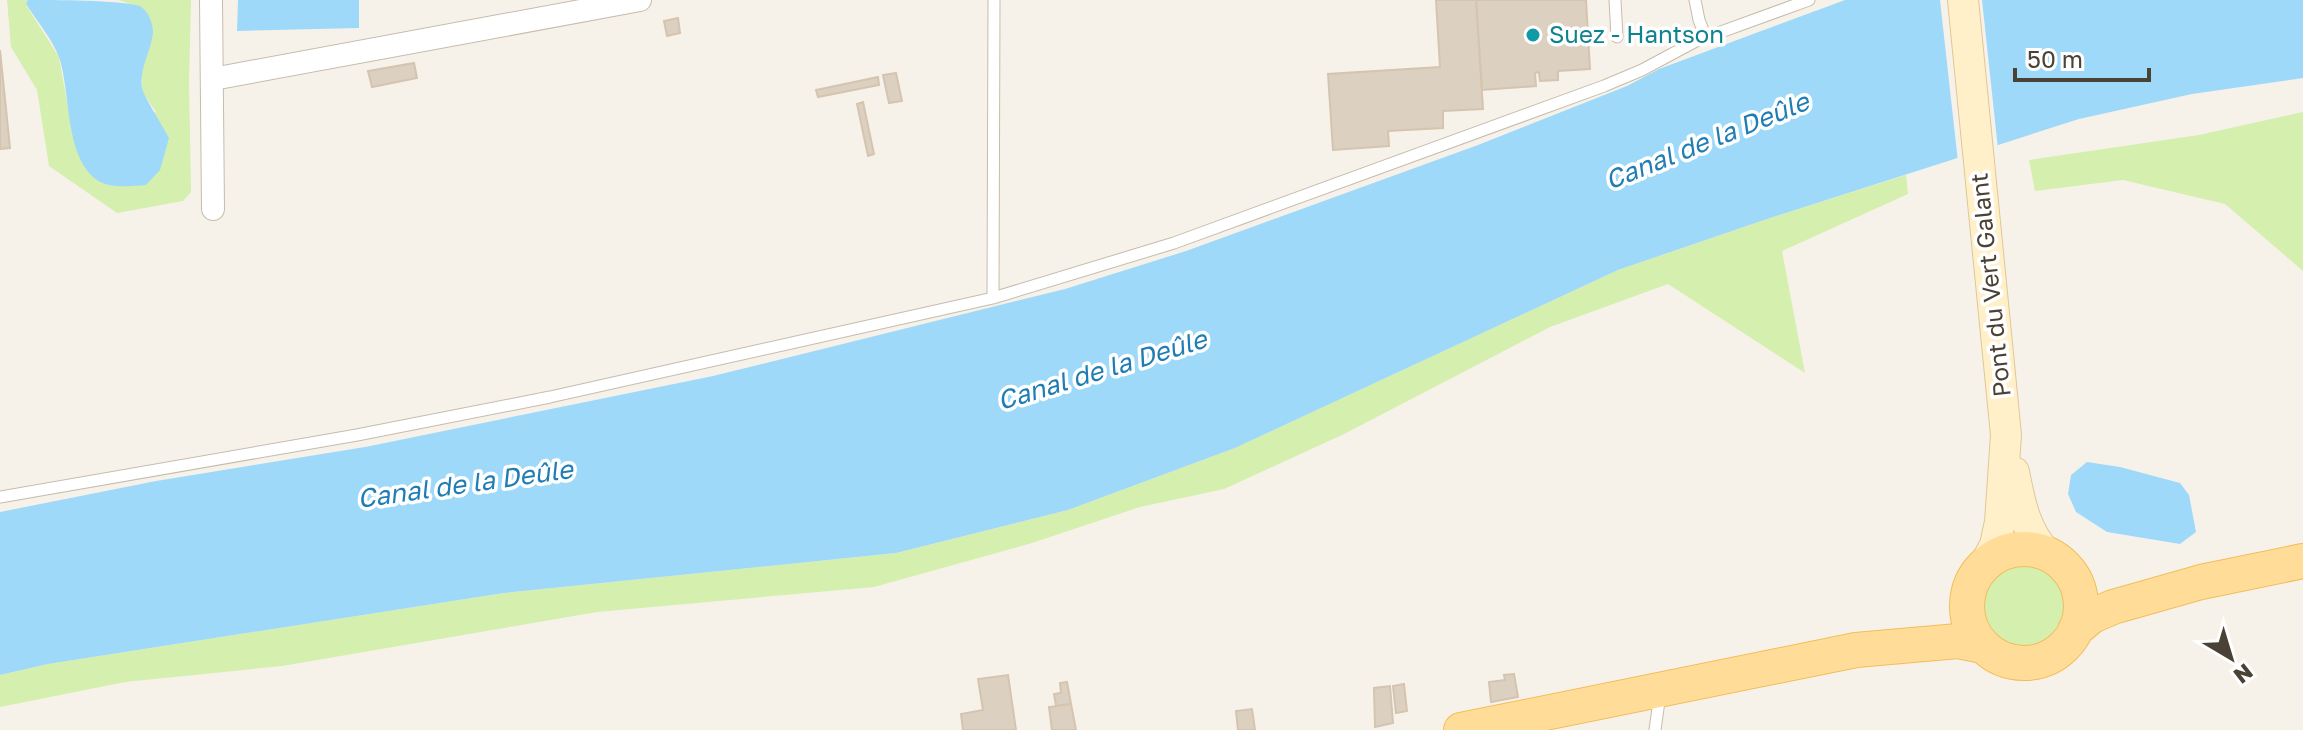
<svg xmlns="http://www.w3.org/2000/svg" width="2303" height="730" viewBox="0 0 2303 730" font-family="'Golos Text',sans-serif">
<rect width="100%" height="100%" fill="#f6f2e9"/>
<path fill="#d5efae" d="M 7,0 L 28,0 L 26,5 L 59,57 L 72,131 L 156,112 L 142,91 L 142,71 L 146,55 L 140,7 L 118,0 L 191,0 L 189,82 L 191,192 L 183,201 L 117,213 L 49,166 L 37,90 L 11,47 Z
M 2303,112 L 2303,271 L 2225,204 L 2123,180 L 2035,191 L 2029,160 L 2199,135 Z
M 1906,175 L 1908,194 L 1782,251 L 1805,373 L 1668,284 L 1550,327 L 1344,434 L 1224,489 L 1140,507 L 1032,543 L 874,587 L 597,612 L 282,666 L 125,682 L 0,707 L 0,675 L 48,664 L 504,593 L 896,553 L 1068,510 L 1235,448 L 1618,270 L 1770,218 Z
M1979 606a45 45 0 1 1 90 0a45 45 0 1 1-90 0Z"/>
<path fill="#9fd9f9" d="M 28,0 C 53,0 120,0 140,6 C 149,12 153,23 153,33 C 151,52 139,68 142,88 C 143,95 164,128 169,138 L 160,170 L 146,185 C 131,186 110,189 97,180 C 64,156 71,92 59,57 C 52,39 37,21 26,4 Z
M 238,0 L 359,0 L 359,28 L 237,31 Z
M 1845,0 L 2303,0 L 2303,78 L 2192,94 L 2079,119 L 1770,218 L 1618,270 L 1235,448 L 1068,510 L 896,553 L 504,593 L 48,664 L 0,675 L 0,512 L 156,481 L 365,447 L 713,376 L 1065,289 L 1186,251 L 1478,145 L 1627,86 L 1659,69 Z
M 2087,462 L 2120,467 L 2180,483 L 2189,495 L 2196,532 L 2180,544 L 2107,532 L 2076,512 L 2068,494 L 2071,475 Z"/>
<path fill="#f6f2e9" d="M 1940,0 L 1982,0 L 1998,149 L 1958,162 Z"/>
<path fill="#dcd0c0" stroke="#d5c4af" stroke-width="2" d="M 1436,0 L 1476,0 L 1483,109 L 1443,111 L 1443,128 L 1388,131 L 1389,146 L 1333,150 L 1328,74 L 1440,67 Z
M 1476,0 L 1586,0 L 1590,69 L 1558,71 L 1558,80 L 1540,81 L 1539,72 L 1535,73 L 1536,86 L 1482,90 Z
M 678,18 L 680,33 L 667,36 L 664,21 Z
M 0,50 L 10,148 L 0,149 Z
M 414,63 L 417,78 L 372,87 L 368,71 Z
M 896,73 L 902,101 L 889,103 L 883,75 Z
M 878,77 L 879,85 L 818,97 L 816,90 Z
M 863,102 L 874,154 L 868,156 L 857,104 Z
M 1514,674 L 1518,697 L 1491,702 L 1489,682 L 1505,680 L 1504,675 Z
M 1008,675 L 1016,730 L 963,730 L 961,714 L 983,710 L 978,679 Z
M 1067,682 L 1071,704 L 1056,706 L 1054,694 L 1061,693 L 1060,683 Z
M 1404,684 L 1407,711 L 1396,713 L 1393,686 Z
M 1390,686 L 1393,723 L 1375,727 L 1374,688 Z
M 1071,704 L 1076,730 L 1052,730 L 1049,707 Z
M 1252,709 L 1255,730 L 1238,730 L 1236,711 Z"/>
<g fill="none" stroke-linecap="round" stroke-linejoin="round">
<defs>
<path id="lane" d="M 1615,0 L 1617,37
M 1695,0 L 1699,20 L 1706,38
M 993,298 L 994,0
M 0,497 L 357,435 L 550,397 L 993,298 L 1174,243 L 1604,86 L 1642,70 L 1696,41 L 1809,0
M 1655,730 L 1660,694"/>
<path id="street" d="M 211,0 L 213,209
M 213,79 L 640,0"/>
<path id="secondary" d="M 1963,0 L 2006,435 L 2000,522 L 1995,545 L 1984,566
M 2014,472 C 2020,502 2025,531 2047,554"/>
<path id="primary" d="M1967 606a57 57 0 1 1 114 0a57 57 0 1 1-114 0Z
M 2075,630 L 2092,616 L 2113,607 L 2201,582 L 2303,561
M 1461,730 L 1856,650 L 1958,641 L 1983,646"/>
</defs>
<use href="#lane" stroke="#c6bcad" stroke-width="13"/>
<use href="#street" stroke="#c6bcad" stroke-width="24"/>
<use href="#secondary" stroke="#dfc796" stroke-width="32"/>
<use href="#primary" stroke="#f2bd5b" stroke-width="36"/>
<use href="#lane" stroke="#fff" stroke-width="11"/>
<use href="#street" stroke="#fff" stroke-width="22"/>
<use href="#secondary" stroke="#fff0ca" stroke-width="30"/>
<use href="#primary" stroke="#fd9" stroke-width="34"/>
</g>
<circle fill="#0f9aa8" stroke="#fff" stroke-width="3" cx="1533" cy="35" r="8"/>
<g text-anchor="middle" stroke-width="7" stroke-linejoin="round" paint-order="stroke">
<g font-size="24" fill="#0d838f" stroke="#fff" text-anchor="start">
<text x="1549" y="43">Suez - Hantson</text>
</g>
<g font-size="24" fill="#4b4236" stroke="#fff">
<text transform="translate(1991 285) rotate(-96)" y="8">Pont du Vert Galant</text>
</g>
<g font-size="26" font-style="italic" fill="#1f7db4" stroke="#fff">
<text transform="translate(1707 141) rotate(-22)" y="9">Canal de la Deûle</text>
<text transform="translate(1102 370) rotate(-17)" y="9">Canal de la Deûle</text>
<text transform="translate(465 484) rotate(-8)" y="9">Canal de la Deûle</text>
</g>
</g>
<g transform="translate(2231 658) rotate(142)" stroke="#ffffff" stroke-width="6" paint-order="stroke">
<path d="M0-6L14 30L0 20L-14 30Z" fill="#4b4236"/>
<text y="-12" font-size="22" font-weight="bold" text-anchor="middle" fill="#4b4236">N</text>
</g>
<path d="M2015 68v12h134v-12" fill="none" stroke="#4b4236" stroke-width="4"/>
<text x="2027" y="68" font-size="24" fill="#4b4236" stroke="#ffffff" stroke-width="6" paint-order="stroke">50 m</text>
</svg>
